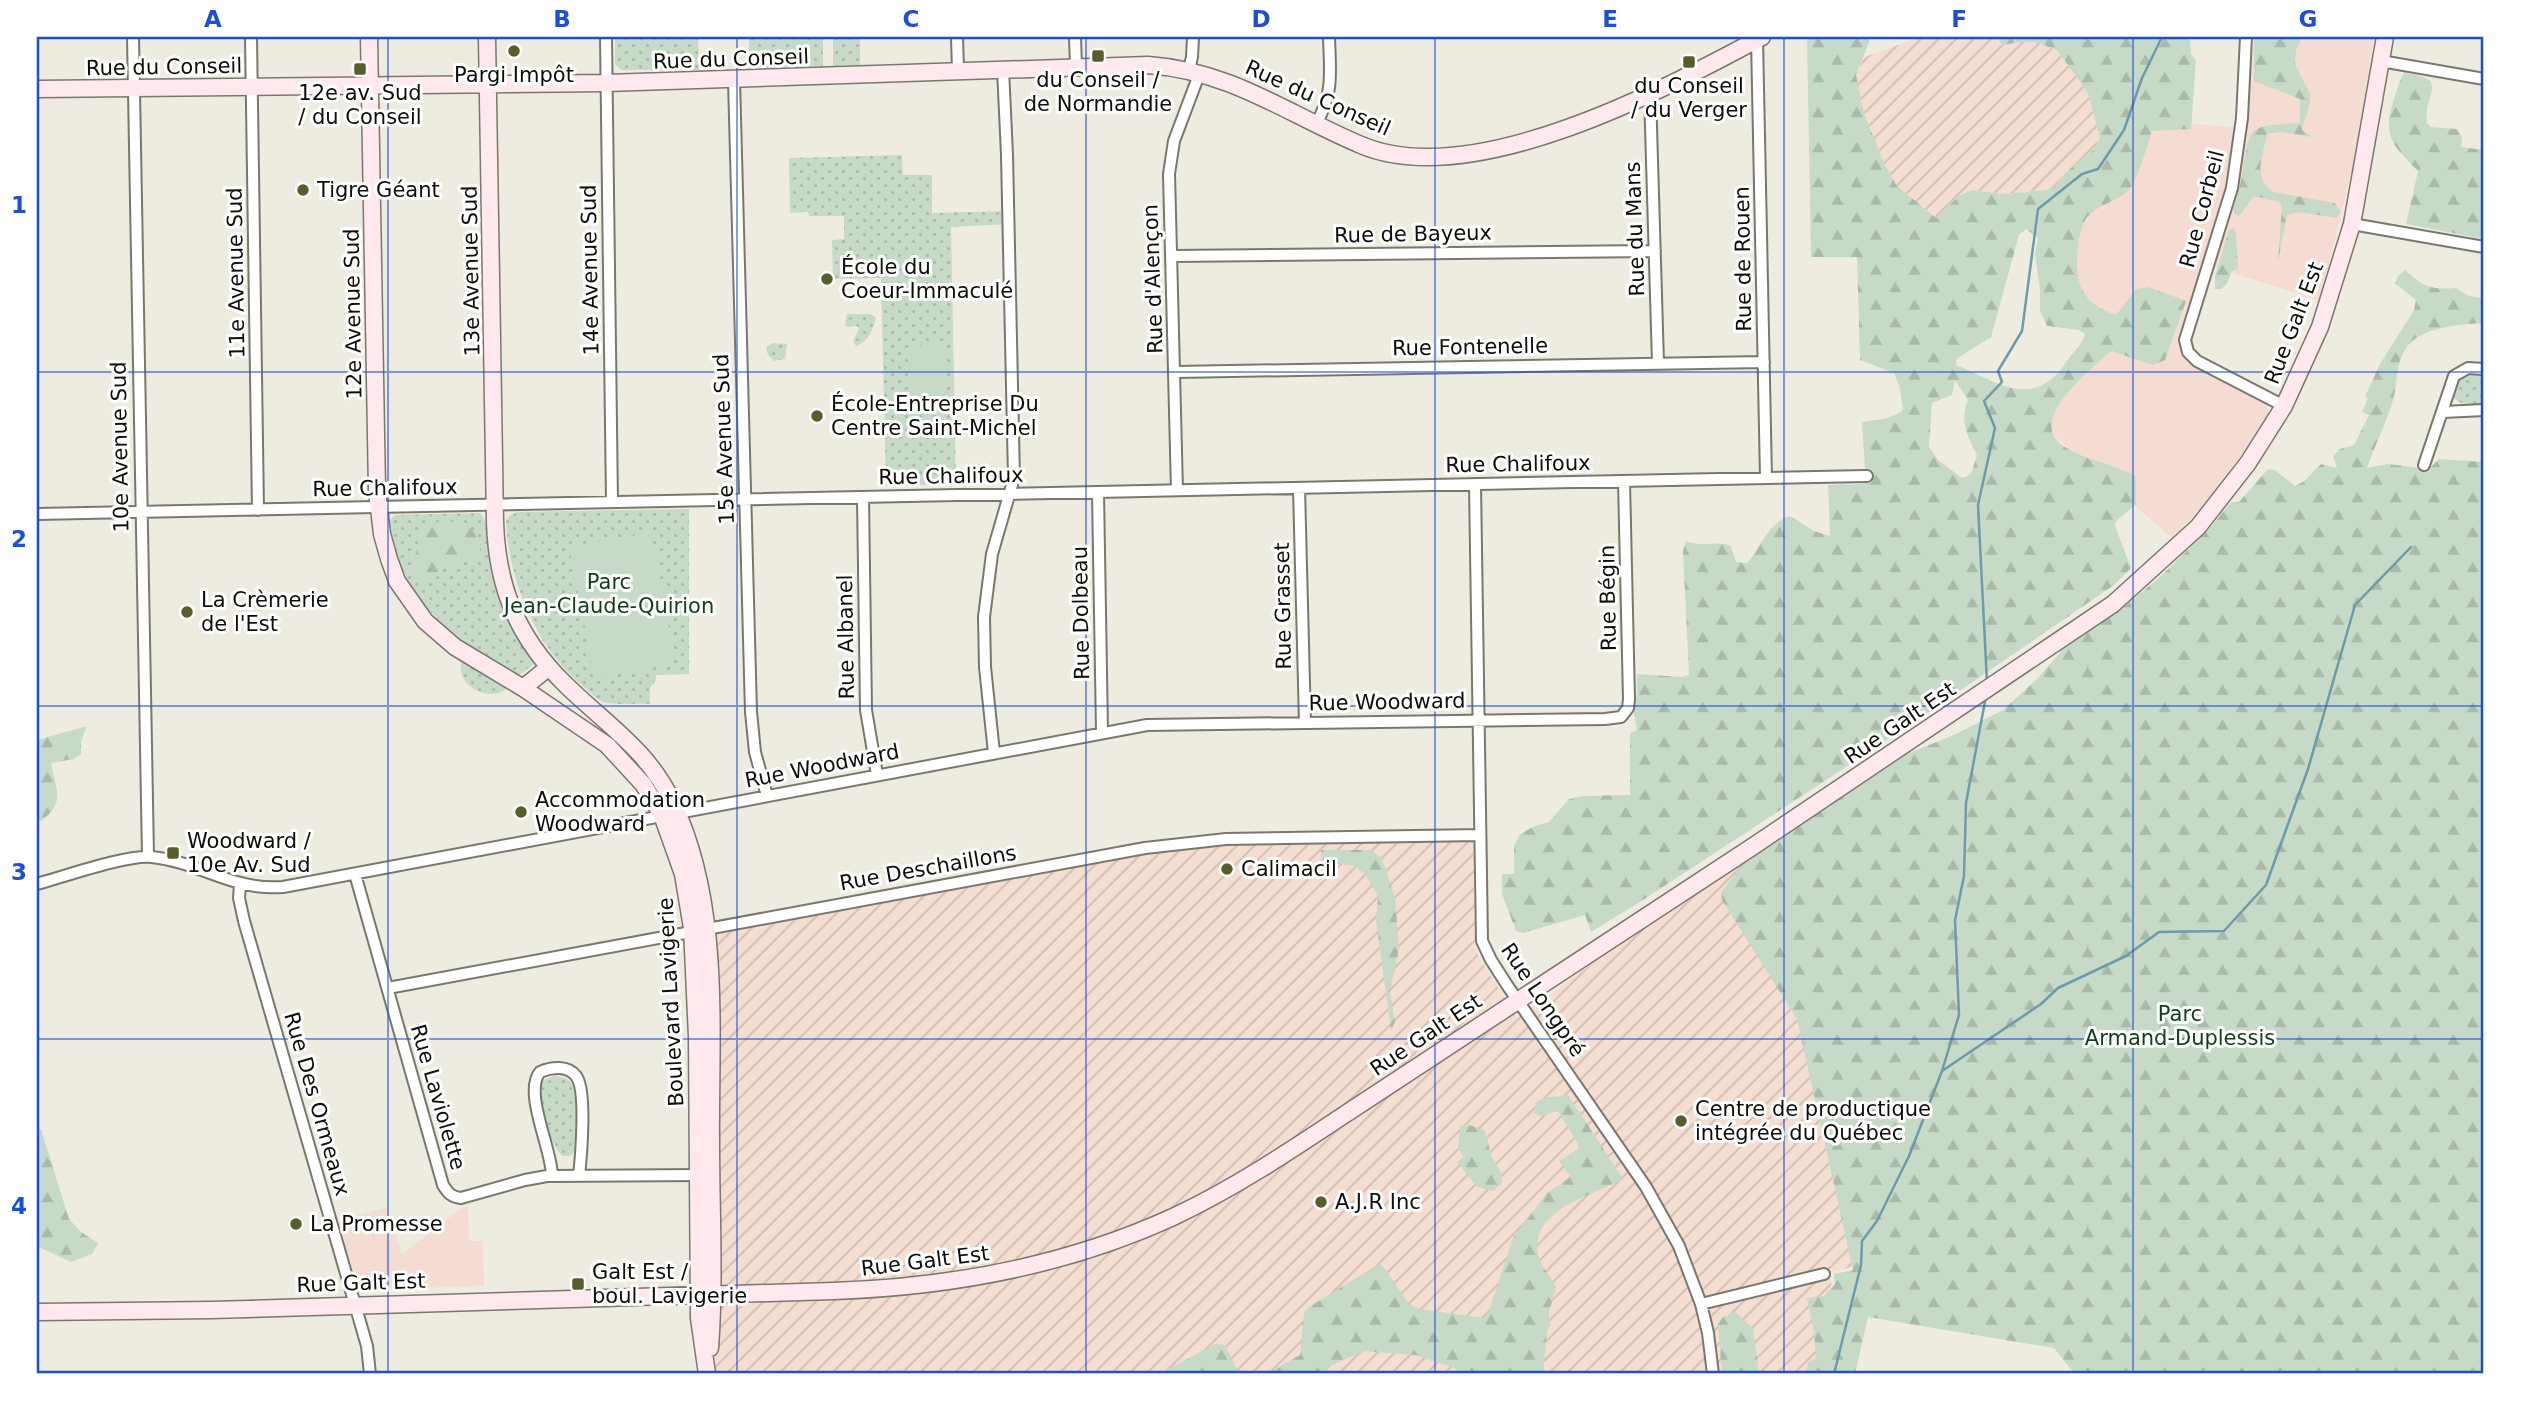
<svg xmlns="http://www.w3.org/2000/svg" width="2521" height="1411" viewBox="0 0 2521 1411" font-family="'DejaVu Sans',sans-serif">
<defs>
<pattern id="industrial-furrows" width="10" height="10" patternUnits="userSpaceOnUse" patternTransform="scale(1.75)"><rect width="10" height="10" fill="#f4ddd1"/><path d="M-1 1l2-2M0 10L10 0M9 11l2-2" fill="none" stroke="#d0bcb2"/></pattern>
<pattern id="grass-dots" width="8" height="8" patternUnits="userSpaceOnUse" patternTransform="scale(1.75)"><rect width="8" height="8" fill="#c6dac7"/><path d="M2 2h.1M6 6h.1" fill="none" stroke="#a9baaa" stroke-width="1.8" stroke-linecap="round"/></pattern>
<pattern id="forest-firs" width="22" height="20" patternUnits="userSpaceOnUse" patternTransform="scale(1.75)"><rect width="22" height="20" fill="#c6dac7"/><path d="M5 1l3.5 6h-7zM16 11l3.5 6h-7z" fill="#a9baaa"/></pattern>
</defs>
<rect width="100%" height="100%" fill="#eeece1"/>
<path fill="#f4dcd2" d="M 2254,37 L 2374,37 L 2355,157 L 2320,301 L 2214,267 L 2192,335 L 2195,350 L 2200,355 L 2273,392 L 2265,404 L 2268,412 L 2267,417 L 2239,458 L 2206,502 L 2172,538 L 2035,419 L 2126,329 L 2038,264 L 2133,119 L 2247,128 Z
M 387,1207 L 402,1254 L 463,1207 L 468,1207 L 469,1241 L 483,1241 L 484,1286 L 365,1289 L 357,1285 L 339,1221 Z"/>
<path fill="url(#industrial-furrows)" d="M 1914,37 L 1997,37 L 2002,45 L 2021,42 L 2035,42 L 2057,50 L 2088,93 L 2100,138 L 2094,149 L 2065,173 L 2055,186 L 2046,190 L 2004,194 L 1972,190 L 1960,195 L 1936,218 L 1897,186 L 1884,163 L 1864,113 L 1856,75 L 1864,57 L 1915,39 Z
M 1473,837 L 1475,947 L 1478,955 L 1517,1018 L 1614,948 L 1754,854 L 1861,1265 L 1831,1272 L 1833,1374 L 707,1374 L 700,931 L 1169,844 Z"/>
<path fill="url(#grass-dots)" d="M 615,37 L 698,37 L 699,70 L 621,70 L 615,64 Z
M 749,37 L 823,37 L 823,66 L 749,68 Z
M 833,37 L 860,37 L 860,65 L 833,66 Z
M 902,155 L 903,175 L 932,175 L 932,213 L 1009,211 L 1009,224 L 951,227 L 956,484 L 886,486 L 881,278 L 833,279 L 832,240 L 844,239 L 844,216 L 809,216 L 808,212 L 790,213 L 789,158 Z
M 847,314 L 871,314 L 876,318 C 872,330 870,341 856,346 L 853,341 L 859,329 L 857,326 L 848,327 L 845,325 Z
M 772,343 L 787,344 L 785,359 L 774,361 L 768,355 L 766,348 Z
M 2471,372 L 2484,374 L 2483,405 L 2461,403 L 2453,398 C 2453,385 2459,375 2471,372 Z
M 689,509 L 689,674 L 656,675 L 656,680 L 650,688 L 650,704 C 638,703 611,706 601,701 C 596,699 590,692 585,688 C 536,648 509,583 506,521 L 509,516 L 517,512 Z
M 480,513 C 489,520 489,552 491,565 C 497,600 517,630 535,661 L 534,664 L 521,674 L 516,674 C 470,646 430,624 405,574 C 400,564 394,555 392,544 C 389,533 385,523 395,515 Z
M 462,661 L 507,688 C 491,704 453,685 462,661 Z
M 554,1076 C 565,1077 570,1079 576,1088 L 577,1148 L 570,1156 L 563,1156 C 551,1149 536,1095 541,1081 Z"/>
<path fill="url(#forest-firs)" fill-rule="evenodd" d="M 1807,37 L 1871,37 L 1856,75 L 1864,113 L 1884,163 L 1897,186 L 1936,218 L 1960,195 L 1972,190 L 2004,194 L 2046,190 L 2055,186 L 2065,173 L 2094,149 L 2100,138 L 2088,93 L 2057,50 L 2035,42 L 2021,42 L 2002,45 L 1997,37 L 2190,37 L 2191,54 L 2196,60 L 2191,129 L 2152,131 C 2147,146 2138,180 2128,191 C 2116,202 2097,205 2087,217 C 2081,225 2079,239 2078,248 C 2074,283 2081,303 2116,315 L 2136,289 L 2148,287 L 2186,301 L 2165,360 L 2153,365 L 2111,351 C 2091,370 2023,421 2065,447 C 2087,461 2114,464 2136,476 L 2136,504 L 2116,521 L 2115,526 L 2131,568 L 2114,585 L 1910,725 L 1646,898 L 1591,932 L 1585,915 L 1523,933 L 1516,931 L 1502,894 L 1502,874 L 1514,874 L 1514,846 L 1520,834 L 1535,826 L 1549,822 L 1569,799 L 1583,796 L 1630,795 L 1630,733 L 1637,730 L 1633,708 L 1637,695 L 1637,674 L 1682,677 L 1689,675 L 1683,551 L 1686,541 C 1705,548 1715,540 1731,546 L 1736,562 L 1747,563 C 1761,548 1768,522 1790,516 L 1814,531 L 1830,536 L 1828,485 L 1863,484 L 1870,481 L 1870,472 L 1865,468 L 1862,422 C 1876,420 1892,419 1903,410 L 1900,388 L 1894,373 L 1860,360 L 1857,257 L 1811,257 ZM 2026,229 L 2038,238 L 2035,254 L 2040,290 L 2040,310 L 2047,326 L 2079,330 L 2085,334 C 2082,346 2073,351 2067,361 C 2034,411 1999,383 1956,365 L 1956,359 L 1991,337 L 2019,235 ZM 1955,380 L 1968,400 C 1959,420 1968,437 1977,455 L 1971,474 L 1962,478 L 1938,460 L 1929,447 L 1932,403 L 1952,395 Z
M 2254,37 L 2302,37 L 2296,50 L 2295,64 L 2310,94 L 2310,103 L 2302,130 L 2312,137 L 2281,132 L 2267,134 C 2264,152 2251,181 2274,192 L 2335,203 L 2341,212 L 2336,218 L 2299,212 L 2287,215 L 2278,261 L 2282,206 L 2279,202 L 2254,196 L 2239,216 L 2234,214 C 2233,202 2240,188 2242,176 C 2251,123 2246,127 2300,123 L 2300,99 L 2254,81 Z
M 2404,73 C 2452,79 2423,93 2427,123 L 2431,127 L 2457,129 L 2462,137 L 2461,147 L 2484,150 L 2484,239 L 2406,224 L 2418,171 C 2392,145 2382,136 2394,99 C 2397,90 2399,81 2404,73 Z
M 2234,228 L 2236,233 L 2238,269 L 2232,271 L 2226,285 L 2221,289 L 2215,289 L 2215,276 L 2229,230 Z
M 2405,270 C 2424,287 2430,290 2456,288 L 2467,295 L 2484,299 L 2484,323 C 2462,324 2417,327 2405,350 C 2396,364 2397,382 2394,397 C 2387,421 2375,445 2367,468 L 2388,464 L 2429,469 L 2439,459 L 2484,462 L 2484,1374 L 2075,1374 L 2054,1348 L 1868,1317 L 1855,1374 L 1806,1374 L 1808,1363 L 1816,1358 L 1814,1332 L 1807,1298 L 1824,1296 L 1835,1284 L 1834,1274 L 1853,1270 L 1797,1019 L 1722,900 L 1721,893 L 1737,871 L 1760,852 L 1907,754 L 1956,734 L 2003,710 L 2036,680 L 2064,648 L 2126,605 L 2160,577 L 2210,528 L 2231,502 L 2239,502 L 2268,469 L 2275,470 L 2295,486 L 2303,482 L 2321,464 L 2337,468 L 2333,456 L 2340,449 L 2354,445 L 2369,415 L 2362,412 L 2368,398 L 2365,397 L 2380,364 L 2414,310 L 2416,300 L 2395,283 L 2398,276 Z
M 445,521 C 472,523 478,530 481,558 L 444,568 L 426,583 L 414,578 C 412,559 418,541 428,524 Z
M 87,726 L 81,741 L 81,754 L 74,759 L 51,763 C 56,790 66,802 41,821 L 37,819 L 39,791 L 37,740 Z
M 1321,850 L 1370,850 L 1382,858 L 1395,898 L 1399,949 L 1390,992 L 1395,1022 L 1391,1030 L 1376,920 L 1378,897 L 1375,891 L 1365,874 L 1354,866 L 1321,861 Z
M 1568,1095 L 1622,1177 L 1620,1181 C 1590,1195 1526,1212 1539,1258 C 1542,1267 1551,1278 1556,1287 L 1549,1312 L 1550,1326 L 1547,1331 L 1543,1374 L 1464,1374 L 1452,1367 L 1415,1355 L 1364,1351 L 1328,1367 L 1322,1374 L 1266,1374 L 1300,1355 L 1304,1313 L 1309,1307 L 1377,1265 L 1382,1265 L 1410,1305 L 1420,1309 L 1484,1318 L 1489,1311 L 1513,1238 L 1546,1194 L 1571,1177 L 1559,1161 L 1578,1149 L 1578,1144 L 1558,1111 L 1541,1116 L 1534,1113 L 1536,1102 L 1544,1098 Z
M 1467,1124 L 1485,1131 L 1491,1155 L 1501,1172 L 1502,1183 L 1493,1191 L 1477,1187 L 1457,1162 L 1464,1157 L 1458,1149 L 1460,1126 Z
M 41,1129 L 69,1219 L 81,1232 L 98,1243 L 92,1254 L 71,1262 L 37,1246 L 37,1130 Z
M 1735,1312 L 1753,1328 L 1759,1374 L 1722,1374 L 1718,1324 L 1723,1317 Z
M 1215,1344 L 1225,1345 L 1239,1374 L 1160,1374 Z"/>
<path fill="#c6dac7" d="M 936,345 L 944,352 L 945,404 L 938,411 L 918,411 L 912,402 L 912,351 L 918,346 Z
M 648,533 L 649,537 L 652,536 L 663,593 L 659,594 L 661,602 L 664,602 L 675,659 L 672,660 L 672,664 L 598,678 L 597,674 L 593,674 L 583,617 L 586,616 L 585,609 L 581,609 L 570,552 L 574,551 L 573,546 Z"/>
<g fill="none" stroke-linecap="round" stroke-linejoin="round">
<path stroke="#6e9aa9" stroke-width="2.5" d="M 1987,682 L 1978,505 L 1995,428 L 1984,401 L 2002,382 L 1998,371 L 2022,331 L 2038,209 L 2082,174 L 2098,169 L 2124,130 L 2142,78 L 2162,37
M 1942,1071 L 2041,1004 L 2058,988 L 2126,956 L 2159,932 L 2224,931 L 2266,885 L 2308,769 L 2355,605 L 2411,547
M 1834,1374 L 1861,1265 L 1862,1241 L 1877,1221 L 1909,1156 L 1942,1071 L 1959,1015 L 1955,920 L 1964,876 L 1966,803 L 1986,696"/>
<defs>
<path id="street" d="M 133,37 L 148,856
M 251,37 L 258,510
M 606,37 L 612,502
M 957,37 L 958,71
M 1075,37 L 1076,66
M 2246,37 L 2242,118 L 2232,188 L 2185,340 L 2188,352 L 2197,361 L 2284,406
M 1757,39 L 1766,478
M 2381,61 L 2484,79
M 1189,70 L 1192,57 L 1193,37
M 734,80 L 751,712 L 755,752 L 767,796
M 1650,93 L 1658,363
M 1316,124 C 1334,93 1330,72 1329,37
M 2352,224 L 2484,247
M 1172,256 L 1655,251
M 1176,372 L 1764,362
M 2443,412 L 2484,410
M 2424,465 L 2454,376 L 2468,368 L 2484,369
M 1475,484 L 1482,941 L 1491,960 L 1507,985 L 1646,1187 L 1679,1246 L 1701,1304 L 1708,1333 L 1713,1374
M 1299,488 L 1305,723
M 1177,490 L 1169,174 L 1174,141 L 1200,72
M 1098,492 L 1102,732
M 863,497 L 866,710 L 877,775
M 37,514 L 1867,476
M 994,753 L 985,667 L 984,617 L 992,554 L 1014,478 L 1007,155 L 1003,69
M 355,874 L 443,1185 C 448,1193 451,1197 461,1198 L 525,1180 L 547,1176 L 703,1175
M 37,884 C 63,877 128,854 152,857 C 200,862 232,891 283,887 L 1147,725 L 1605,719 L 1621,717 L 1628,708 L 1629,699 L 1624,481
M 240,884 L 239,898 L 244,921 L 367,1346 L 370,1374
M 388,988 L 1145,848 L 1226,839 L 1480,835
M 552,1176 C 552,1149 523,1092 540,1072 C 551,1067 568,1065 576,1076 C 587,1089 581,1157 579,1176
M 1701,1304 L 1824,1274"/>
<path id="secondary" d="M 369,37 L 377,491 L 382,534 L 389,559 L 397,581 L 425,621 L 455,647 L 523,688 L 607,745 L 643,784 L 662,815 L 683,874 L 692,928 L 697,1037 L 699,1318 L 707,1374
M 487,37 L 495,522 C 497,586 517,637 564,683 C 604,723 648,749 673,803 C 722,906 710,1031 711,1142 C 711,1211 715,1280 710,1348
M 37,89 L 607,83 L 1148,65 C 1232,71 1287,114 1361,145 C 1472,192 1663,90 1762,37
M 523,688 L 549,667
M 37,1312 L 212,1310 L 833,1291 C 950,1287 1066,1266 1173,1217 C 1235,1188 1293,1149 1350,1111 L 1752,847 L 2113,604 L 2198,527 L 2248,463 L 2284,406 L 2320,327 L 2352,224 L 2385,37"/>
</defs>
<use href="#street" stroke="#7a786e" stroke-width="14"/>
<use href="#secondary" stroke="#7a786e" stroke-width="19"/>
<use href="#street" stroke="#fff" stroke-width="10"/>
<use href="#secondary" stroke="#ffe9ee" stroke-width="16"/>
</g>
<path fill="none" stroke="#1d4ed8" stroke-width="2" stroke-opacity="0.55" d="M 388,37 L 388,1374M 737,37 L 737,1374M 1086,37 L 1086,1374M 1435,37 L 1435,1374M 1784,37 L 1784,1374M 2133,37 L 2133,1374M 37,372 L 2484,372M 37,706 L 2484,706M 37,1039 L 2484,1039"/>
<g fill="#595d2b" stroke="#fff" stroke-width="2.5">
<circle cx="514" cy="51" r="7"/>
<rect x="1091" y="49" width="14" height="14" rx="3.5"/>
<rect x="1682" y="55" width="14" height="14" rx="3.5"/>
<rect x="353" y="62" width="14" height="14" rx="3.5"/>
<circle cx="303" cy="190" r="7"/>
<circle cx="827" cy="279" r="7"/>
<circle cx="817" cy="416" r="7"/>
<circle cx="187" cy="612" r="7"/>
<circle cx="521" cy="812" r="7"/>
<rect x="166" y="846" width="14" height="14" rx="3.5"/>
<circle cx="1227" cy="869" r="7"/>
<circle cx="1681" cy="1121" r="7"/>
<circle cx="1321" cy="1202" r="7"/>
<circle cx="296" cy="1224" r="7"/>
<rect x="571" y="1277" width="14" height="14" rx="3.5"/>
</g>
<g text-anchor="middle" stroke-width="6" stroke-linejoin="round" paint-order="stroke">
<g font-size="21" fill="#0d0d09" stroke="#fff">
<text transform="translate(731 59) rotate(-2)" y="7">Rue du Conseil</text>
<text transform="translate(164 67) rotate(-1)" y="7">Rue du Conseil</text>
<text transform="translate(1318 98) rotate(24)" y="7">Rue du Conseil</text>
<text transform="translate(2202 209) rotate(-75)" y="7">Rue Corbeil</text>
<text transform="translate(1635 229) rotate(-92)" y="7">Rue du Mans</text>
<text transform="translate(1413 234) rotate(-1)" y="7">Rue de Bayeux</text>
<text transform="translate(1743 259) rotate(-91)" y="7">Rue de Rouen</text>
<text transform="translate(590 270) rotate(-91)" y="7">14e Avenue Sud</text>
<text transform="translate(471 271) rotate(-91)" y="7">13e Avenue Sud</text>
<text transform="translate(236 273) rotate(-91)" y="7">11e Avenue Sud</text>
<text transform="translate(1153 279) rotate(-92)" y="7">Rue d'Alençon</text>
<text transform="translate(353 314) rotate(-91)" y="7">12e Avenue Sud</text>
<text transform="translate(2294 323) rotate(-69)" y="7">Rue Galt Est</text>
<text transform="translate(1470 347) rotate(-1)" y="7">Rue Fontenelle</text>
<text transform="translate(724 439) rotate(-92)" y="7">15e Avenue Sud</text>
<text transform="translate(120 447) rotate(-91)" y="7">10e Avenue Sud</text>
<text transform="translate(1518 464) rotate(-1)" y="7">Rue Chalifoux</text>
<text transform="translate(951 476) rotate(-1)" y="7">Rue Chalifoux</text>
<text transform="translate(385 488) rotate(-1)" y="7">Rue Chalifoux</text>
<text transform="translate(1608 598) rotate(-91)" y="7">Rue Bégin</text>
<text transform="translate(1283 606) rotate(-91)" y="7">Rue Grasset</text>
<text transform="translate(1081 613) rotate(-91)" y="7">Rue Dolbeau</text>
<text transform="translate(846 637) rotate(-91)" y="7">Rue Albanel</text>
<text transform="translate(1387 702) rotate(-1)" y="7">Rue Woodward</text>
<text transform="translate(1900 723) rotate(-34)" y="7">Rue Galt Est</text>
<text transform="translate(822 766) rotate(-11)" y="7">Rue Woodward</text>
<text transform="translate(928 868) rotate(-10)" y="7">Rue Deschaillons</text>
<text transform="translate(1543 1000) rotate(56)" y="7">Rue Longpré</text>
<text transform="translate(671 1002) rotate(-93)" y="7">Boulevard Lavigerie</text>
<text transform="translate(1426 1035) rotate(-34)" y="7">Rue Galt Est</text>
<text transform="translate(438 1097) rotate(74)" y="7">Rue Laviolette</text>
<text transform="translate(317 1104) rotate(74)" y="7">Rue Des Ormeaux</text>
<text transform="translate(925 1261) rotate(-7)" y="7">Rue Galt Est</text>
<text transform="translate(361 1283) rotate(-2)" y="7">Rue Galt Est</text>
</g>
<g font-size="21" fill="#0d0d09" stroke="#fff" text-anchor="start">
<text x="514" y="82" text-anchor="middle">Pargi Impôt</text>
<text x="1098" y="87" text-anchor="middle">du Conseil /<tspan x="1098" dy="24">de Normandie</tspan></text>
<text x="1689" y="93" text-anchor="middle">du Conseil<tspan x="1689" dy="24">/ du Verger</tspan></text>
<text x="360" y="100" text-anchor="middle">12e av. Sud<tspan x="360" dy="24">/ du Conseil</tspan></text>
<text x="317" y="197">Tigre Géant</text>
<text x="841" y="274">École du<tspan x="841" dy="24">Coeur-Immaculé</tspan></text>
<text x="831" y="411">École-Entreprise Du<tspan x="831" dy="24">Centre Saint-Michel</tspan></text>
<text x="201" y="607">La Crèmerie<tspan x="201" dy="24">de l'Est</tspan></text>
<text x="535" y="807">Accommodation<tspan x="535" dy="24">Woodward</tspan></text>
<text x="187" y="848">Woodward /<tspan x="187" dy="24">10e Av. Sud</tspan></text>
<text x="1241" y="876">Calimacil</text>
<text x="1695" y="1116">Centre de productique<tspan x="1695" dy="24">intégrée du Québec</tspan></text>
<text x="1335" y="1209">A.J.R Inc</text>
<text x="310" y="1231">La Promesse</text>
<text x="592" y="1279">Galt Est /<tspan x="592" dy="24">boul. Lavigerie</tspan></text>
</g>
<g font-size="21" fill="#11411a" stroke="#fff">
<text x="609" y="589">Parc<tspan x="609" dy="24">Jean-Claude-Quirion</tspan></text>
<text x="2180" y="1021">Parc<tspan x="2180" dy="24">Armand-Duplessis</tspan></text>
</g>
</g>
<rect width="2521" height="1411" fill="none" stroke="#ffffff" stroke-width="77"/>
<rect x="38" y="38" width="2444" height="1334" fill="none" stroke="#1d4ed8" stroke-width="2.5"/>
<g font-size="23" text-anchor="middle" font-weight="bold" fill="#1d4ed8">
<text x="213" y="27">A</text>
<text x="562" y="27">B</text>
<text x="911" y="27">C</text>
<text x="1261" y="27">D</text>
<text x="1610" y="27">E</text>
<text x="1959" y="27">F</text>
<text x="2308" y="27">G</text>
<text x="19" y="213">1</text>
<text x="19" y="547">2</text>
<text x="19" y="880">3</text>
<text x="19" y="1214">4</text>
</g>
</svg>
